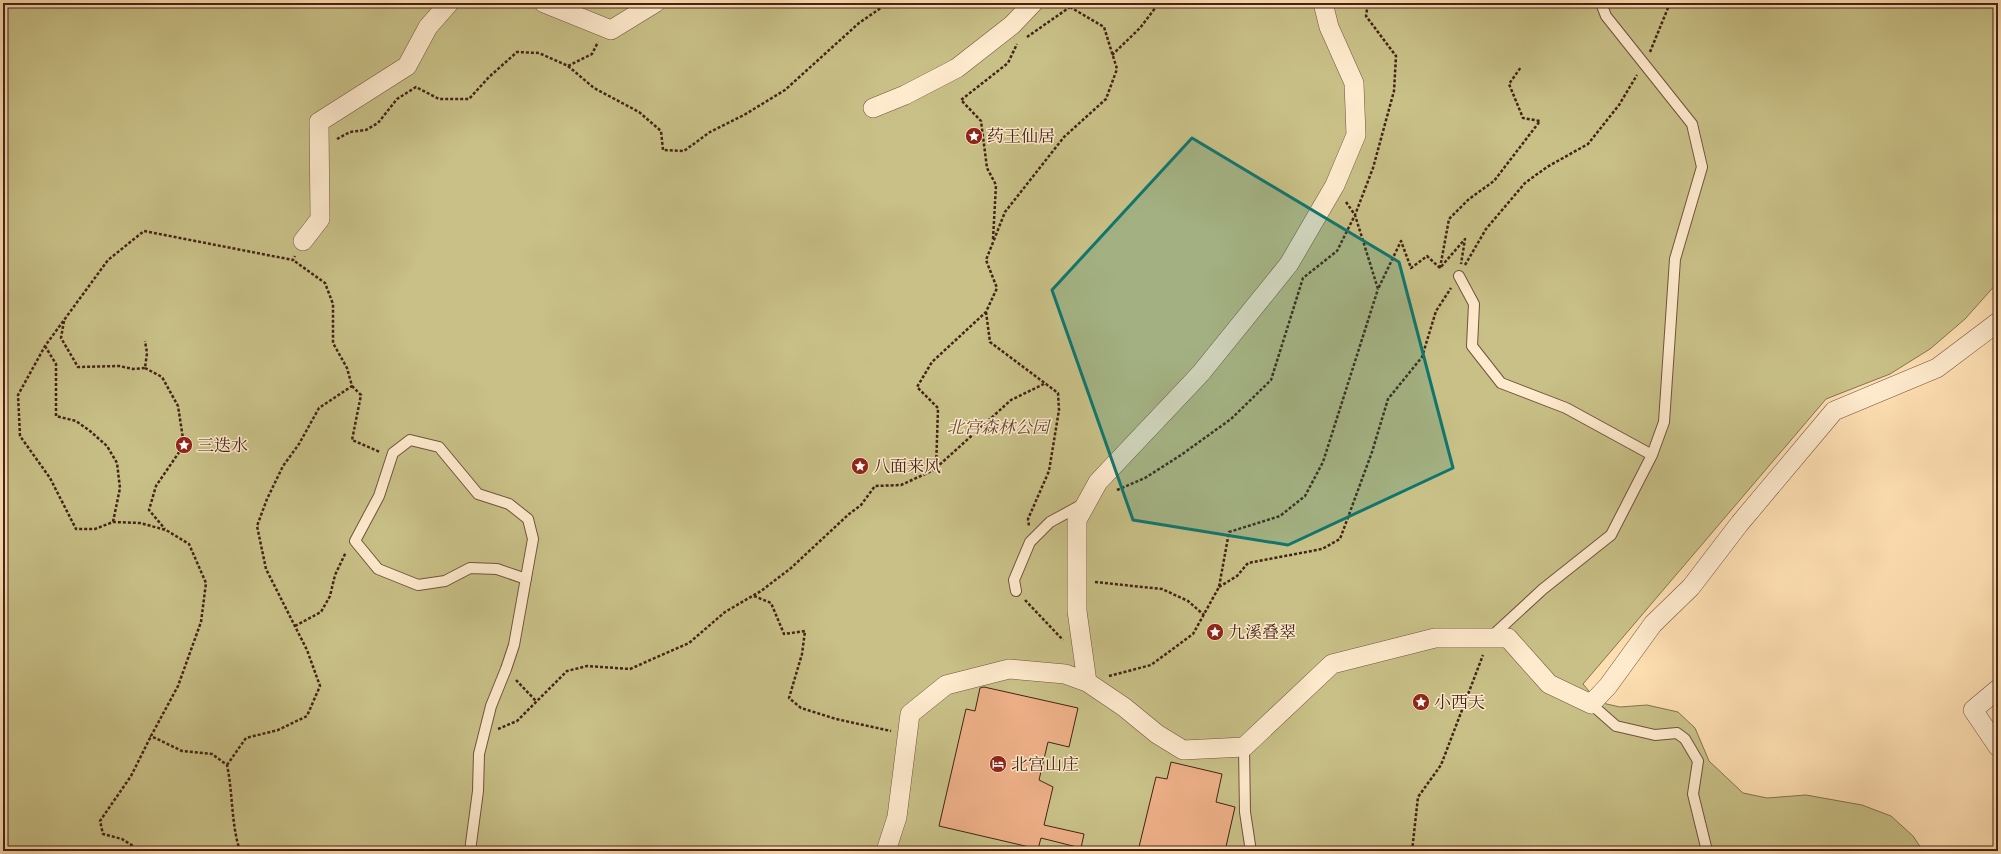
<svg xmlns="http://www.w3.org/2000/svg" width="2001" height="854" viewBox="0 0 2001 854" font-family="'IM FELL Double Pica','Noto Serif SC',serif">
<rect width="100%" height="100%" fill="#fedfb2"/>
<filter id="stains"><feTurbulence type="fractalNoise" baseFrequency=".005" numOctaves="4"/><feColorMatrix values="0 0 0 0 .2 0 0 0 0 .09 0 0 0 0 .02 0 0 0 .5 -.17"/></filter>
<radialGradient id="worn" r=".72"><stop offset=".6" stop-color="#630" stop-opacity="0"/><stop offset="1" stop-color="#630" stop-opacity=".3"/></radialGradient>
<path fill="#c8c087" stroke="#86724f" d="M 3,3 L 1998,3 L 1998,282 L 1965,319 L 1930,349 L 1890,374 L 1826,399 L 1583,684 L 1598,702 L 1620,707 L 1647,705 L 1678,712 L 1695,728 L 1709,761 L 1743,793 L 1767,798 L 1806,795 L 1862,805 L 1891,816 L 1913,836 L 1923,851 L 3,851 Z"/>
<path fill="#edaf87" stroke="#442317" d="M 984,687 L 1078,708 L 1069,747 L 1048,742 L 1039,780 L 1053,787 L 1044,825 L 1084,834 L 1081,848 L 1041,838 L 1038,849 L 939,826 L 966,709 L 975,711 L 980,688 Z
M 1171,762 L 1222,774 L 1216,802 L 1235,807 L 1225,851 L 1138,851 L 1156,777 L 1167,779 Z"/>
<g fill="none" stroke-linecap="round" stroke-linejoin="round">
<defs>
<path id="service" d="M 1459,276 L 1474,304 L 1472,346 L 1501,383 L 1566,408 L 1652,455
M 1016,591 L 1014,580 L 1030,542 L 1050,522 L 1083,504
M 1491,637 L 1543,589 L 1611,535 L 1652,455 L 1664,422 L 1675,259 L 1702,167 L 1692,124 L 1606,16 L 1601,3
M 1591,704 L 1616,726 L 1655,735 L 1677,733 L 1685,739 L 1698,761 L 1693,794 L 1707,851
M 1244,747 L 1245,812 L 1250,845 L 1249,851
M 470,851 L 478,791 L 479,754 L 491,706 L 506,669 L 514,645 L 533,539 L 528,519 L 509,504 L 478,494 L 439,447 L 410,440 L 393,453 L 379,496 L 355,541 L 378,569 L 418,585 L 445,581 L 470,568 L 497,569 L 526,579"/>
<path id="minor" d="M 544,3 L 611,30 L 655,3
M 873,108 L 905,95 L 957,68 L 1012,25 L 1033,3
M 303,241 L 320,219 L 319,122 L 407,66 L 428,27 L 449,3
M 1087,682 L 1077,611 L 1077,520 L 1098,482 L 1201,373 L 1289,264 L 1335,185 L 1356,135 L 1354,83 L 1329,27 L 1323,3
M 1998,689 L 1973,710 L 1998,747
M 886,851 L 897,817 L 910,714 L 946,685 L 1009,669 L 1065,674 L 1087,682 L 1124,707 L 1157,734 L 1183,750 L 1244,747 L 1332,664 L 1435,638 L 1508,638 L 1549,684 L 1591,704 L 1608,686 L 1653,624 L 1691,587 L 1740,523 L 1834,411 L 1937,368 L 1998,322"/>
</defs>
<use href="#service" stroke="#72523e" stroke-width="12"/>
<use href="#minor" stroke="#72523e" stroke-width="20"/>
<path stroke="#442317" stroke-width="2.5" stroke-dasharray="3 2" stroke-linecap="butt" d="M 1027,37 L 1070,7
M 1650,52 L 1670,3
M 1112,55 L 1140,28 L 1159,3
M 568,66 L 594,88 L 639,112 L 661,131 L 663,150 L 684,151 L 710,132 L 744,115 L 785,90 L 859,23 L 888,3
M 337,139 L 350,132 L 366,130 L 378,123 L 397,99 L 416,87 L 439,99 L 469,99 L 489,77 L 517,52 L 539,53 L 568,66 L 592,54 L 598,42
M 1346,202 L 1355,215 L 1378,289 L 1401,241 L 1411,268 L 1427,256 L 1440,268 L 1465,239 L 1461,264
M 993,239 L 996,185 L 987,168 L 981,121 L 961,100 L 1008,63 L 1017,44
M 1465,265 L 1486,229 L 1525,183 L 1547,167 L 1588,144 L 1619,105 L 1637,75
M 1440,268 L 1449,219 L 1469,199 L 1494,181 L 1540,121 L 1523,118 L 1509,84 L 1521,67
M 986,312 L 990,342 L 1058,393 L 1059,410 L 1049,471 L 1028,519 L 1029,526
M 64,321 L 61,338 L 78,367 L 119,366 L 133,369 L 145,368 L 147,353 L 145,341
M 45,346 L 56,364 L 56,416 L 76,421 L 90,431 L 107,446 L 117,463 L 120,488 L 113,522
M 145,368 L 162,377 L 178,406 L 184,445 L 156,486 L 149,510 L 165,529
M 352,386 L 361,395 L 352,440 L 380,452
M 936,468 L 1011,400 L 1046,383
M 1117,490 L 1145,478 L 1181,455 L 1231,419 L 1271,380 L 1303,278 L 1337,251 L 1355,215 L 1373,168 L 1394,91 L 1396,56 L 1366,16 L 1368,3
M 1095,582 L 1162,589 L 1188,601 L 1204,615
M 1219,587 L 1237,576 L 1248,563 L 1322,549 L 1340,539 L 1372,452 L 1388,399 L 1422,357 L 1436,311 L 1451,288
M 754,596 L 771,603 L 784,634 L 805,631 L 802,654 L 789,698 L 801,708 L 836,719 L 891,731
M 1025,600 L 1063,640
M 295,626 L 321,612 L 330,596 L 335,575 L 346,552
M 1109,676 L 1151,665 L 1193,634 L 1219,587 L 1229,532 L 1280,516 L 1305,496 L 1323,462 L 1378,289
M 516,680 L 536,701
M 498,729 L 517,721 L 567,671 L 587,666 L 630,669 L 689,643 L 725,612 L 761,591 L 791,568 L 849,514 L 861,505 L 875,486 L 901,485 L 936,469 L 938,408 L 917,387 L 932,362 L 986,312 L 997,288 L 986,260 L 1005,212 L 1064,137 L 1106,99 L 1117,69 L 1104,27 L 1070,7 L 1071,3
M 227,765 L 246,738 L 278,730 L 307,716 L 320,686 L 307,650 L 266,569 L 257,526 L 267,499 L 283,466 L 299,444 L 319,408 L 352,386 L 347,368 L 333,343 L 333,304 L 325,283 L 293,260
M 141,851 L 122,839 L 103,834 L 100,821 L 131,776 L 151,736
M 240,851 C 231,824 233,793 227,765 L 212,754 L 182,751 L 151,736 L 178,686 L 201,622 L 206,583 L 189,544 L 166,530 L 140,523 L 113,522 L 95,529 L 76,529 L 50,478 L 20,436 L 18,395 L 45,346 L 108,260 L 144,231 L 293,260 L 295,256
M 1412,851 L 1418,797 L 1441,765 L 1483,655"/>
<use href="#service" stroke="#feeacd" stroke-width="10"/>
<use href="#minor" stroke="#feeacd" stroke-width="19"/>
</g>
<path fill="#0f766e" fill-opacity="0.2" stroke="#0f766e" stroke-width="3" stroke-linejoin="round" d="M 1192,138 L 1399,262 L 1453,468 L 1288,545 L 1133,520 L 1052,290 Z"/>
<defs>
<symbol id="sight-disc" viewBox="-11 -11 22 22"><circle r="9.5" fill="#8f2418" stroke="#feeacd"/><path d="M0-6L1.8-2.2L6-1.7L2.9 1.2L3.7 5.4L0 3.3L-3.7 5.4L-2.9 1.2L-6-1.7L-1.8-2.2Z" fill="#fff"/></symbol>
<symbol id="hotel-disc" viewBox="-11 -11 22 22"><circle r="9.5" fill="#8f2418" stroke="#feeacd"/><path d="M-6-4.5h1.5V1H6V5H4.5V3h-9V5H-6ZM-4 0a1.8 1.8 0 1 1 3.6 0ZM.5 0V-2.5h3Q6-2.5 6 0Z" fill="#fff"/></symbol>
</defs>
<g fill-rule="evenodd">
<use href="#sight-disc" x="964" y="126" width="20" height="20"/>
<use href="#sight-disc" x="174" y="435" width="20" height="20"/>
<use href="#sight-disc" x="850" y="456" width="20" height="20"/>
<use href="#sight-disc" x="1205" y="622" width="20" height="20"/>
<use href="#sight-disc" x="1411" y="692" width="20" height="20"/>
<use href="#hotel-disc" x="988" y="754" width="20" height="20"/>
</g>
<g text-anchor="middle" stroke-width="3" stroke-linejoin="round" paint-order="stroke">
<g font-size="17" fill="#442317" stroke="#feeacd" text-anchor="start">
<text x="987" y="142">药王仙居</text>
<text x="197" y="451">三迭水</text>
<text x="873" y="472">八面来风</text>
<text x="1228" y="638">九溪叠翠</text>
<text x="1434" y="708">小西天</text>
<text x="1011" y="770">北宫山庄</text>
</g>
<g font-size="17" font-style="italic" fill="#654a33" stroke="#feeacd">
<text x="998" y="433">北宫森林公园</text>
</g>
</g>
<rect width="2001" height="854" fill="none" stroke="#fedfb2" stroke-width="16"/>
<rect x="4" y="4" width="1993" height="846" fill="none" stroke="#442317" stroke-width="2"/>
<rect x="8" y="8" width="1985" height="838" fill="none" stroke="#442317"/>
<rect width="100%" height="100%" filter="url(#stains)"/>
<rect width="100%" height="100%" fill="url(#worn)"/>
</svg>
